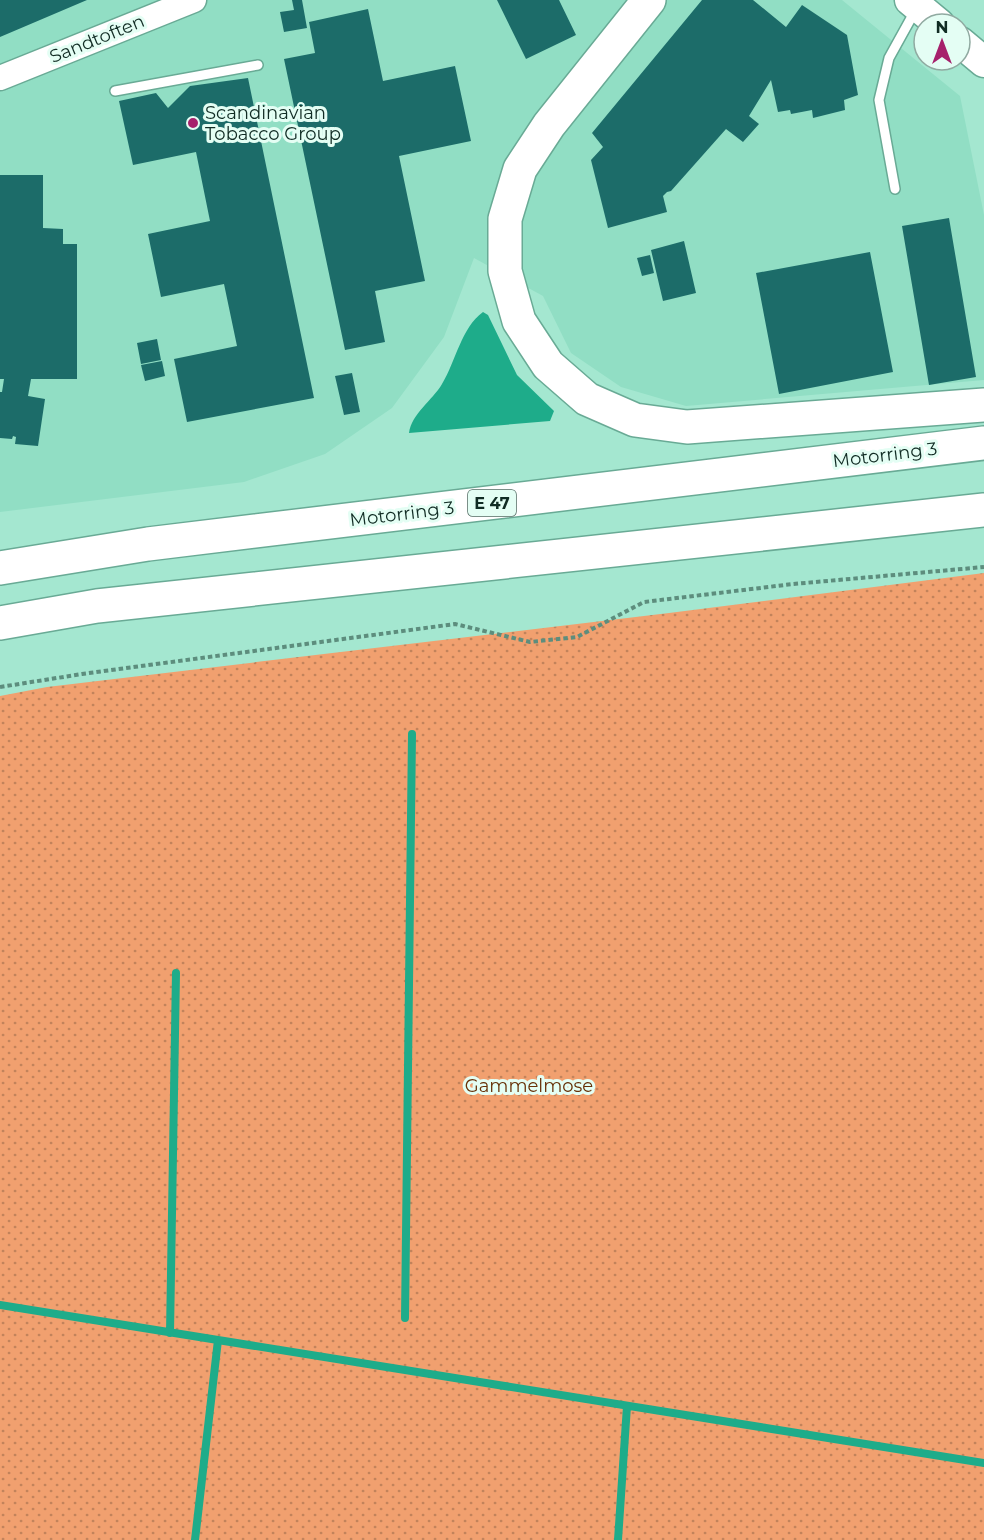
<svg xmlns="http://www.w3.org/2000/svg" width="984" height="1540" viewBox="0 0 984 1540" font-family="Montserrat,sans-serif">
<defs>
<pattern id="park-dots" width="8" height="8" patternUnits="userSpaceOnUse" patternTransform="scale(1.5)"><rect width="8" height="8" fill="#f1a06f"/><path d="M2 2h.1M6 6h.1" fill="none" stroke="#c2835b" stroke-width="1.8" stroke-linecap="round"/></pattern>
</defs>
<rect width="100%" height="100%" fill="#a4e7d0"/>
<path fill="#91dec4" d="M 0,0 L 842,0 L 960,96 L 984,215 L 984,380 L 686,406 L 621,387 L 571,353 L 543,296 L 474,258 L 444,337 L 392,408 L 325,454 L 244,482 L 0,512 Z"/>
<path fill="url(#park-dots)" d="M 984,573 L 984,1540 L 0,1540 L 0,696 L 47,687 L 669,613 Z"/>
<path fill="#1eac8a" d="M 483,312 L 488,315 L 517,375 L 554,411 L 550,421 L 409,433 C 412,413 432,401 442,384 C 456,361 461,328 483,312 Z"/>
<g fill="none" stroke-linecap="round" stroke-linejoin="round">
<path stroke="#1eac8a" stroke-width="8" d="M 0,1305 L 984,1463
M 405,1318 L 412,734
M 170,1333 L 176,973
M 195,1540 L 218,1340
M 618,1540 L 627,1406"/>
</g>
<path fill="#1c6c69" d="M 0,0 L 87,0 L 0,37 Z
M 292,0 L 302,0 L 307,28 L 284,32 L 280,12 L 294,10 Z
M 497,0 L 559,0 L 576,35 L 526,59 Z
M 702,0 L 753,0 L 786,27 L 802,5 L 847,35 L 858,95 L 844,100 L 845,110 L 813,118 L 812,110 L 791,114 L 790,110 L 778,112 L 771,80 L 749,116 L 759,124 L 743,142 L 726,129 L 671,191 L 667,192 L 663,196 L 667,212 L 608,228 L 591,160 L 603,147 L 592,133 Z
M 368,9 L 383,81 L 455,66 L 471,141 L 399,156 L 425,281 L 375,291 L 385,342 L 345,350 L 284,59 L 315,53 L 309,22 Z
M 248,78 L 314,398 L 187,422 L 174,359 L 237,346 L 224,284 L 161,297 L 148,234 L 210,221 L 196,152 L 133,165 L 119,101 L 156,93 L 168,108 L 190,86 Z
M 0,175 L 43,175 L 43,228 L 63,229 L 63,244 L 77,244 L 77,379 L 31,379 L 28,396 L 45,399 L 38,446 L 15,444 L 16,437 L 13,436 L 12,439 L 0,438 L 0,392 L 2,392 L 4,379 L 0,379 Z
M 949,218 L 976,377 L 929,385 L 902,226 Z
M 684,241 L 696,293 L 663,301 L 651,250 Z
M 870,252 L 893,372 L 779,394 L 756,273 Z
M 650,255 L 654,273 L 642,276 L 637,258 Z
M 157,339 L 161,360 L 141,364 L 137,343 Z
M 162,361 L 165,376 L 145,381 L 141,365 Z
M 352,373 L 360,412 L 344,415 L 335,376 Z"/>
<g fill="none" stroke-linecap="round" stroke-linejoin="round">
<defs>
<path id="service" d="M 115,91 L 258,65
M 895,189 L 879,100 L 889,58 L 915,11"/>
<path id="tertiary" d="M 0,78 L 194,0"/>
<path id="primary" d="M 910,0 L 939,24
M 960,42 L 984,62"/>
<path id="motorway" d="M 649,0 L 549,125 L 520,169 L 505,219 L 505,271 L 519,321 L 548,365 L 587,399 L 635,420 L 687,427 L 984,405
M 0,568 L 148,544 L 984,443
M 0,623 L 97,606 L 984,510"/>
</defs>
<use href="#service" stroke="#69aa95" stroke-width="12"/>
<use href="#tertiary" stroke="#69aa95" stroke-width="27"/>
<use href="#primary" stroke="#69aa95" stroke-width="33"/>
<use href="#motorway" stroke="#69aa95" stroke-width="36"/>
<path stroke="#5d8d7d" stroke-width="4" stroke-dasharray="4.5 3" stroke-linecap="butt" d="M 0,687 L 82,674 L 455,624 L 530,642 L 577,637 L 644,602 L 793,584 L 984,567"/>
<use href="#service" stroke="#fff" stroke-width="9"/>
<use href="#tertiary" stroke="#fff" stroke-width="24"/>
<use href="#primary" stroke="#fff" stroke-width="30"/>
<use href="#motorway" stroke="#fff" stroke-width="33"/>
</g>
<circle fill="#a6216c" stroke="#e4fef4" stroke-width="2" cx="193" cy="123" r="6"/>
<g text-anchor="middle" stroke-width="6" stroke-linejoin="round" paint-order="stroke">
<rect fill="#e4fef4" stroke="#506b62" stroke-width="1.5" x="468" y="490" width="48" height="26" rx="4.5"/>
<g font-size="16" font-weight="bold" fill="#112c24">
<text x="492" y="509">E 47</text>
</g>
<g font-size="18" fill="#112c24" stroke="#e4fef4">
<text transform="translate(97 39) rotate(-22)" y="6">Sandtoften</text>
<text transform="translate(885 455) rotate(-7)" y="6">Motorring 3</text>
<text transform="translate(402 514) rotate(-7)" y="6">Motorring 3</text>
</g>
<g font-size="18" fill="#112c24" stroke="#e4fef4" text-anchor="start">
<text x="205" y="119">Scandinavian<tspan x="205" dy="21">Tobacco Group</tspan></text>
</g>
<g font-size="18" fill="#673107" stroke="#e4fef4">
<text x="529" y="1092">Gammelmose</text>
</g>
</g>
<g transform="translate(942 42)"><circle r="28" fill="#e4fef4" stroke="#90aaa1" stroke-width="1.5"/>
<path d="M0-4.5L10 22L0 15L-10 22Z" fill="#a6216c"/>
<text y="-9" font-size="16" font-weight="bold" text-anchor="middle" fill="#112c24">N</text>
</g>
</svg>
